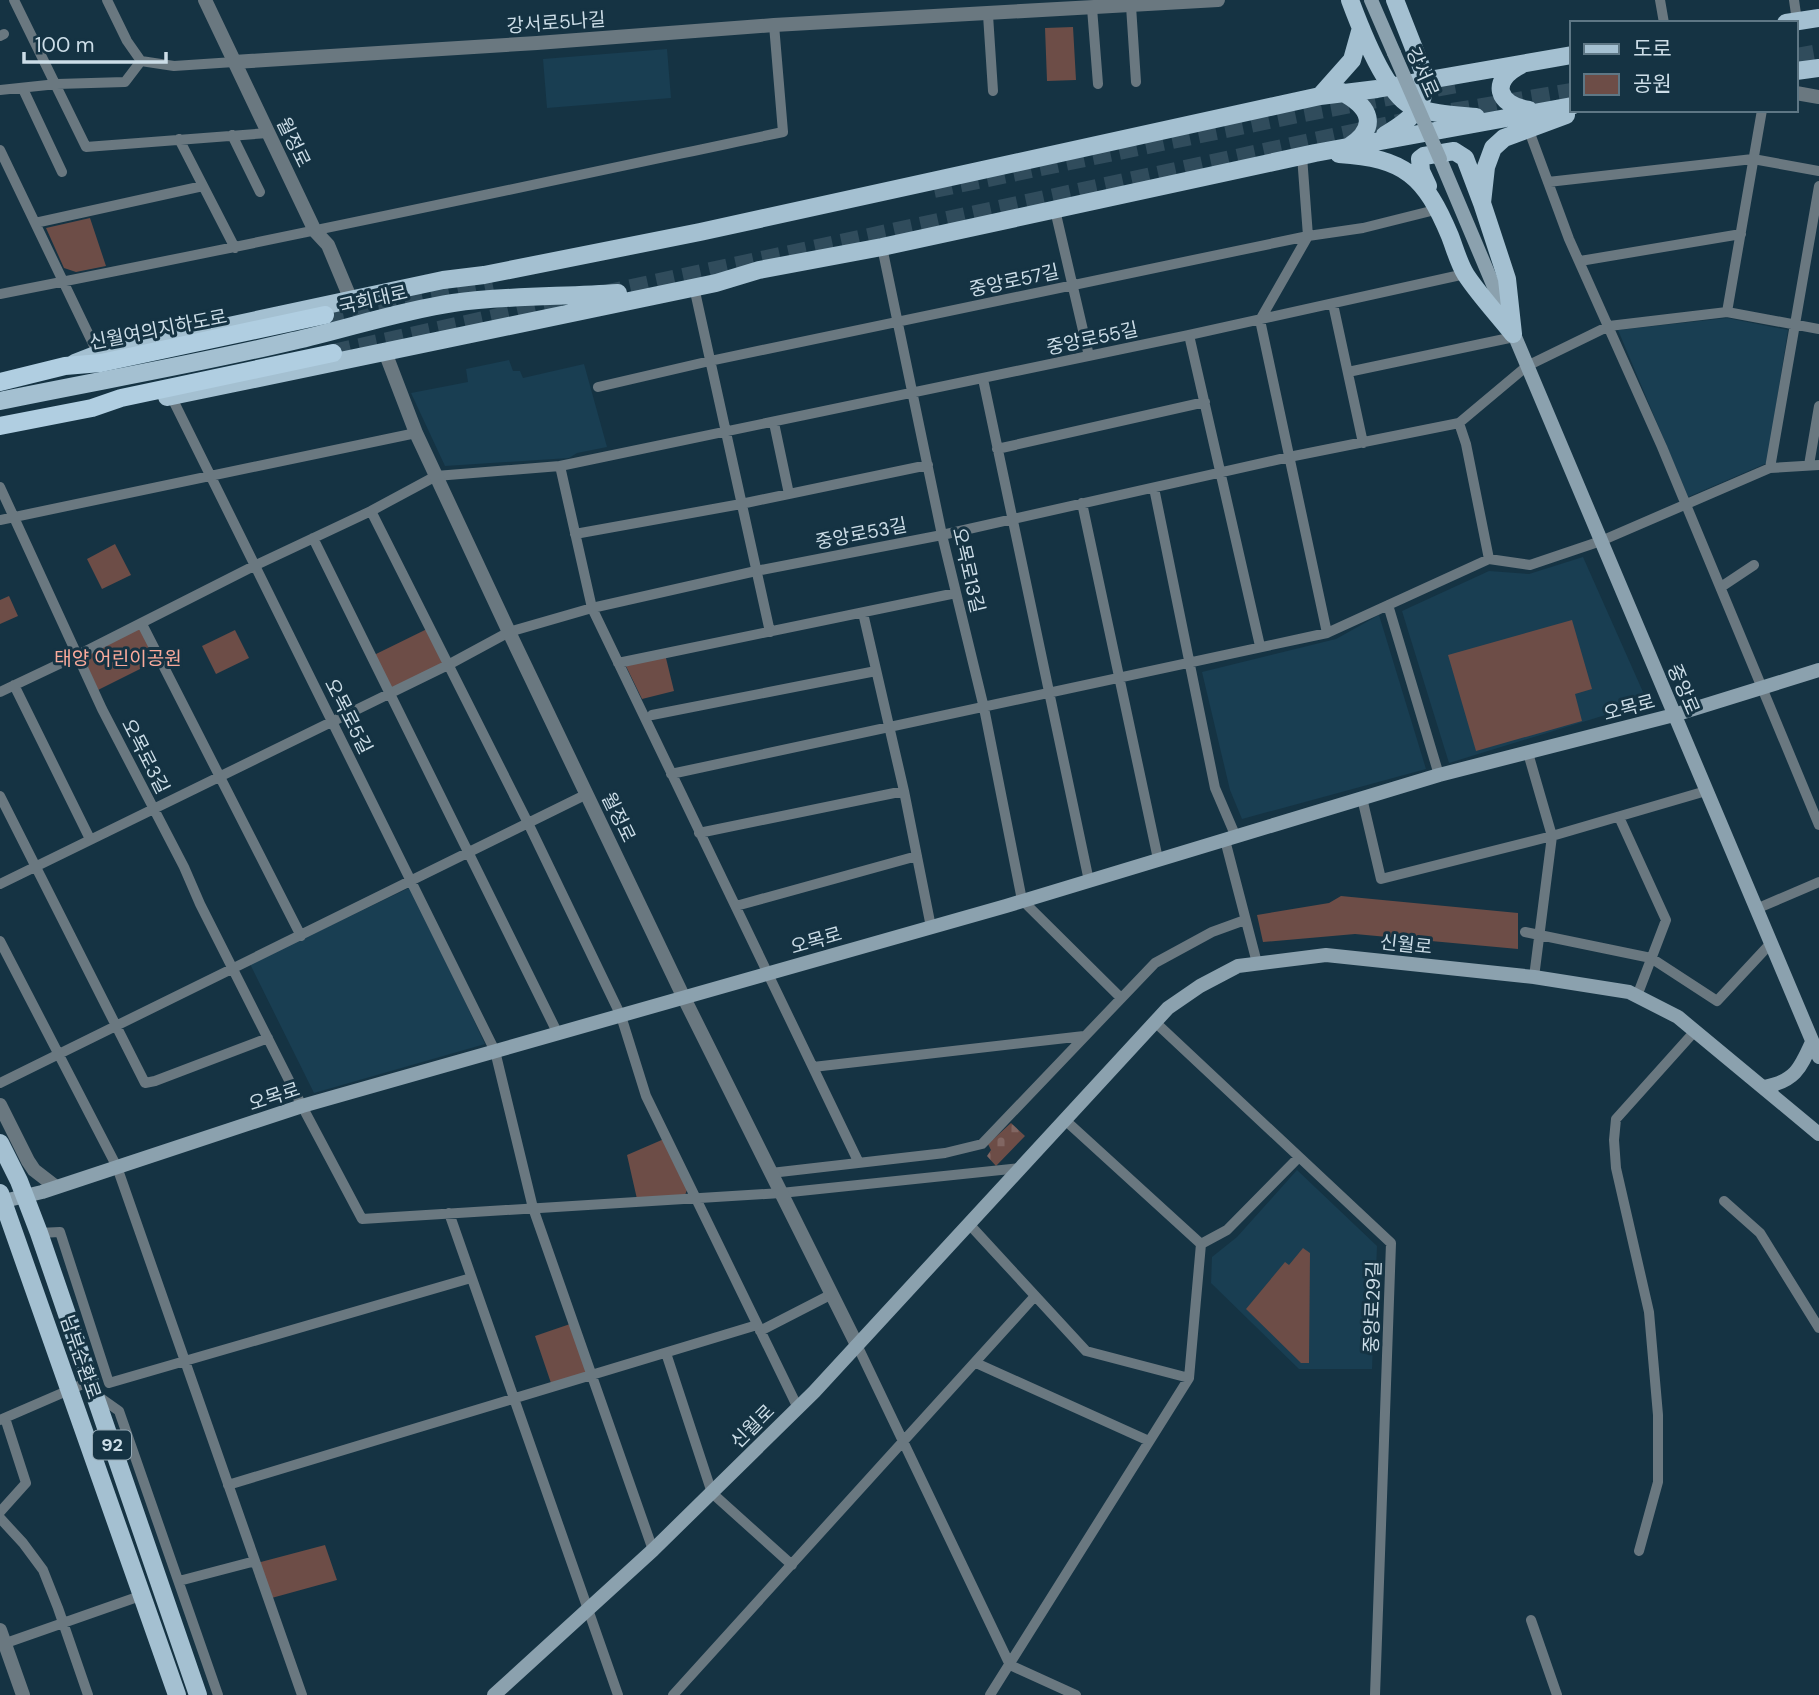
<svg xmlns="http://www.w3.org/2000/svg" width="1819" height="1695" viewBox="0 0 1819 1695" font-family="'DM Sans','Noto Sans KR',sans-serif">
<defs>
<pattern id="cemetery-stones" width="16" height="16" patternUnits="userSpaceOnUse" patternTransform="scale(1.75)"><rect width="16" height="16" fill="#6d4d47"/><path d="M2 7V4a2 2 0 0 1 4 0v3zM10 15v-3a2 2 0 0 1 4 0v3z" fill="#816662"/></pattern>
</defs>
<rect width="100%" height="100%" fill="#153343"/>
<path fill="#193e52" d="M 667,49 L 671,98 L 547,108 L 543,59 Z
M 1727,318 L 1788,330 L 1767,463 L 1688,497 L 1618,330 Z
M 509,360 L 513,371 L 520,371 L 523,378 L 584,364 L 607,447 L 577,453 L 569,458 L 445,466 L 411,393 L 468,382 L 466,369 Z
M 1583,557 L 1643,692 L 1638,705 L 1449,763 L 1402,611 L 1489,571 L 1529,574 Z
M 1379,615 L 1426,769 L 1242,819 L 1230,790 L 1202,672 L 1336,639 Z
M 411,887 L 485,1044 L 314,1093 L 250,964 Z
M 1297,1170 L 1377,1246 L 1372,1369 L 1299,1369 L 1211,1283 L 1212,1257 L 1237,1237 Z"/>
<path fill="url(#cemetery-stones)" d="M 1011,1123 L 1025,1136 L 996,1166 L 987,1156 L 991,1150 L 988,1144 Z"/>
<path fill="#6d4d47" d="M 1073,27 L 1076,80 L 1047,81 L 1045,28 Z
M 90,218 L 106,266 L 76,272 L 64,268 L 46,228 Z
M 115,544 L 131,575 L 102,589 L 87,559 Z
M 9,596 L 18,616 L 0,624 L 0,600 Z
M 1572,620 L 1592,689 L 1575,694 L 1582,721 L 1476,751 L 1448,655 Z
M 142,624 L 160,659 L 94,692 L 76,656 Z
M 429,628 L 447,664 L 391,691 L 374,655 Z
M 235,630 L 249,658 L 216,674 L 202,646 Z
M 665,654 L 674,691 L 642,699 L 624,662 Z
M 1341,896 L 1518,913 L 1518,949 L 1355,934 L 1263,942 L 1257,915 L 1329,903 Z
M 664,1139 L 689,1185 L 685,1195 L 637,1199 L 627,1155 Z
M 1303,1248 L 1310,1253 L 1309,1363 L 1301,1363 L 1246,1309 L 1285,1262 L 1289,1265 Z
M 573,1323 L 589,1374 L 552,1386 L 535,1336 Z
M 325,1545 L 337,1580 L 268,1599 L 257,1563 Z"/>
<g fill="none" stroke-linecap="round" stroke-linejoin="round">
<path stroke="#304c5c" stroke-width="18" stroke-dasharray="18 9" stroke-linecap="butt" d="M 1796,57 L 1819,53
M 1452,112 L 1572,92
M 934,189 L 1298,114 L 1462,83
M 604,294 L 1408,121
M 325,315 L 492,281
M 333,353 L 576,300"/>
<path stroke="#6a7880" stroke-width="10" d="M 14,0 L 86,147 L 268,133
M 107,0 L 127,41 L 141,61 L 174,66 L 234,62
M 1660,0 L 1664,23
M 1794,0 L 1797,21
M 1131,6 L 1136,82
M 1092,8 L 1098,84
M 988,15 L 993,91
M 0,36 L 4,34
M 23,89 L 62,172
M 0,90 L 57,84 L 125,82 L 141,61
M 1528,128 L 1569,239 L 1662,447 L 1819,825
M 232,135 L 260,192
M 179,139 L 235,248
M 0,150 L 98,354
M 1302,156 L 1308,236 L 1260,320 L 1327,633
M 1548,182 L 1753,159 L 1819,171
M 1055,210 L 1089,356
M 35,223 L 203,186
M 882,247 L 942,535 L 984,708 L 1022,900 L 1121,998
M 1580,261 L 1741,234
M 694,287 L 770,632
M 0,294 C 262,243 523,187 783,132 L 774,25
M 1333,304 L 1363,443
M 1727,312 L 1762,110
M 1189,335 L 1260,646
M 1348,372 L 1514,337
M 983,379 L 1089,881
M 598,387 L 710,361 L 1308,236 L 1363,228 L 1439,209
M 171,396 L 495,1051 L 533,1208 L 653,1550
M 774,423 L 789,494
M 1459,423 L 1466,444 L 1489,559
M 997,449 L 1205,402
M 1809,465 L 1819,406
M 560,466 L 592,608 L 858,1161
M 1770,468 L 1819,186
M 0,487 L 102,709 L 184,867 L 200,904 L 302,1106 L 362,1219 L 781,1193 L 1021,1168
M 1154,488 L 1215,788 L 1236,837
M 1082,503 L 1158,859
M 371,511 L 528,823 L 621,1016 L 646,1096 L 798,1408
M 0,520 L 416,433
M 575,534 L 741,504 L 928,465
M 313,538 L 558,1034
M 1721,587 L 1754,565
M 1388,605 L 1439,775
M 863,613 L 904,791 L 931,927
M 142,624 L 301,936
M 618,663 L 956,593
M 14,685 L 90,839
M 0,692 L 76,656 L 254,566 L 371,511 L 436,476 L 560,466 L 1189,335 L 1465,274
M 652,715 L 876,671
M 1528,753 L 1552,836 L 1534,977
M 671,774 L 1327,633 L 1489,559 L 1530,565 L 1601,541 L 1770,468 L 1819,465
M 0,796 L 145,1083 L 155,1081 L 268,1038
M 1362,798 L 1381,879 L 1552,836 L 1706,791
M 1619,817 L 1666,920 L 1637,996
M 699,833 L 904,791
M 1225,840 L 1257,963
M 0,884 L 448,665 L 509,632 L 592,608 L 756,571 L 942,535 L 1289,457 L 1459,423 L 1527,366 L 1609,326 L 1727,312 L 1819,329
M 736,906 L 917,856
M 1756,909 L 1819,882
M 1525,932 L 1651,958 L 1717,1001 L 1771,943
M 0,941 L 117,1167 L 302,1695
M 1155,1022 L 1391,1243 L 1375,1695
M 813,1067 L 1084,1036
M 0,1083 L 587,794
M 1065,1120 L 1201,1244
M 771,1173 L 945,1153 L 982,1144 L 1155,963 L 1212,932 L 1245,920
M 1724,1201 L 1760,1233 L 1819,1328
M 449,1213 L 618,1695
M 969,1224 L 1086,1351 L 1189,1378
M 39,1233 L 60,1232 L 109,1383 L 471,1278
M 1201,1244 L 1227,1230 L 1299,1157
M 760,1331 L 832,1294
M 857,1345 L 1010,1665 L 1076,1695
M 666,1353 L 712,1493 L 792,1565
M 976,1363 L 1149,1441
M 95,1394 L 119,1411 L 218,1695
M 0,1420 L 90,1381
M 228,1485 L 757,1325
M 0,1512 L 26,1483 L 5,1418
M 0,1518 L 23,1543 L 43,1570 L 58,1608 L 88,1695
M 1639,1551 L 1658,1482 L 1658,1415 L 1649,1312 L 1616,1168 L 1614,1140 L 1616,1119 L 1695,1031
M 179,1581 L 255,1561
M 1531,1620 L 1557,1695
M 6,1643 L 143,1595
M 673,1695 L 1035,1296
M 990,1695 L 1189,1378 L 1201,1244"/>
<path stroke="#6a7880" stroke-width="14" d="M 205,0 L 315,231 L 328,245 L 351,300
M 234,62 L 537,43 L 774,25 L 1218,0
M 1796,93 L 1819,97
M 385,352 L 416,433 L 509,632 L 684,998 L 857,1345
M 0,1105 L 28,1161 L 34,1170 L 56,1187
M 0,1630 L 23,1695"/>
<path stroke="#8ba1ae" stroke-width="14" d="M 1371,0 L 1394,53
M 1440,159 L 1819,1057
M 1764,1087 C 1795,1081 1800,1069 1812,1042
M 0,1202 L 42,1192 L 302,1106 L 1006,906 L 1439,775 L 1674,715 L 1819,670
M 494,1695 L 653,1550 L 814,1392 L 1168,1008 L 1200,986 L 1238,966 L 1326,955 L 1534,977 L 1629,992 L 1678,1017 L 1819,1134"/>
<path stroke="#a4c0d1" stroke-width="18" d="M 1350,0 C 1360,27 1386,95 1412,106 C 1431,114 1455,115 1476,117
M 1786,23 L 1819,18
M 1521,65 C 1489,81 1497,105 1529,110
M 1796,71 L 1819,68
M 1342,92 C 1370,107 1379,126 1350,146
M 1320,96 L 1352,60 L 1361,28
M 1385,135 C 1410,120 1424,110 1426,79 L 1395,0
M 1339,154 C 1405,158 1425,176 1450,236 C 1455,249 1459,264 1466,275 C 1480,296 1498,315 1513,334
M 1428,186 L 1421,171 L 1420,159 L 1424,156 L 1454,151 L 1465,158 L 1482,203
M 1513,334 L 1507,279 L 1482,203 L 1486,167 L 1493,148 L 1504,138 L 1566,115
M 75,363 L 98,354 L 443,280 L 484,275 L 700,232 L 1320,96 L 1377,89 L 1572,55
M 167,397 L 716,283 L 759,270 L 882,247 L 1315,153 L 1572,106
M 0,401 C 97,381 196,364 293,341 C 346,329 399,311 453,303 C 508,295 563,297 618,293
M 0,1143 L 19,1181 L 39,1233 L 198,1695
M 0,1193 L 177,1695"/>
<path stroke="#b0cee1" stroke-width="18" d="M 0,382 L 65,366 L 101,363 L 325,315
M 0,426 L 92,408 L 121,398 L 333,353"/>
<path stroke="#8ba1ae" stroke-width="14" d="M 1394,53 L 1440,159"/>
</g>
<g text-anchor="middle" stroke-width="6" stroke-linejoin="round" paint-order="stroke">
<rect fill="#153343" stroke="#95aab6" stroke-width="2" x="93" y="1430.5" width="38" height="29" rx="5"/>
<g font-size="18" font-weight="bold" fill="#ccdde7">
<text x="112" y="1451">92</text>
</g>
<g font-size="19" fill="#ccdde7" stroke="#153343">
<text transform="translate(556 22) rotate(-4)" y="7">강서로5나길</text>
<text transform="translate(1423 72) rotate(66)" y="7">강서로</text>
<text transform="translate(294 142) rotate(64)" y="7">월정로</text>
<text transform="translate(1014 280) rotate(-12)" y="7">중앙로57길</text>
<text transform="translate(373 299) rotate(-13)" y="7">국회대로</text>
<text transform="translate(158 329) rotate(-11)" y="7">신월여의지하도로</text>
<text transform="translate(1092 338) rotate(-12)" y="7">중앙로55길</text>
<text transform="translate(861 533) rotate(-11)" y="7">중앙로53길</text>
<text transform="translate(969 570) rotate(77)" y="7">오목로13길</text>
<text transform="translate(1684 689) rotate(67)" y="7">중앙로</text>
<text transform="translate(1629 707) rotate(-15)" y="7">오목로</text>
<text transform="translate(349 716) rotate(63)" y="7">오목로5길</text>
<text transform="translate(146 756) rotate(63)" y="7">오목로3길</text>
<text transform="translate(619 817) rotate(64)" y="7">월정로</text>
<text transform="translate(816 940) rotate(-16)" y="7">오목로</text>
<text transform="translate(1406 944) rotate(6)" y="7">신월로</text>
<text transform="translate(274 1096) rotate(-18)" y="7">오목로</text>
<text transform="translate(1372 1307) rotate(-88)" y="7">중앙로29길</text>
<text transform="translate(81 1357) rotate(71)" y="7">남부순환로</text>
<text transform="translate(752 1426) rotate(-45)" y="7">신월로</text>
</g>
<g font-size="19" fill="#fbab9c" stroke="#153343">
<text x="118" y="665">태양 어린이공원</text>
</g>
</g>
<rect x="1570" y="21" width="228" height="91" fill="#153343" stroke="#5e7785" stroke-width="2"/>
<rect x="1584" y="44" width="35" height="10" fill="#a4c0d1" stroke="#5e7785" stroke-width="2"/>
<text x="1633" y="56" font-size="21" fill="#ccdde7">도로</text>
<rect x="1584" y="74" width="35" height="21" fill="#6d4d47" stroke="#5e7785" stroke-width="2"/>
<text x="1633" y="91" font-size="21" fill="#ccdde7">공원</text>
<path d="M24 52v10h142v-10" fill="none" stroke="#ccdde7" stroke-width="3.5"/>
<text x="35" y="52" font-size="21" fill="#ccdde7" stroke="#153343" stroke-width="5" paint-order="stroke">100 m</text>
</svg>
